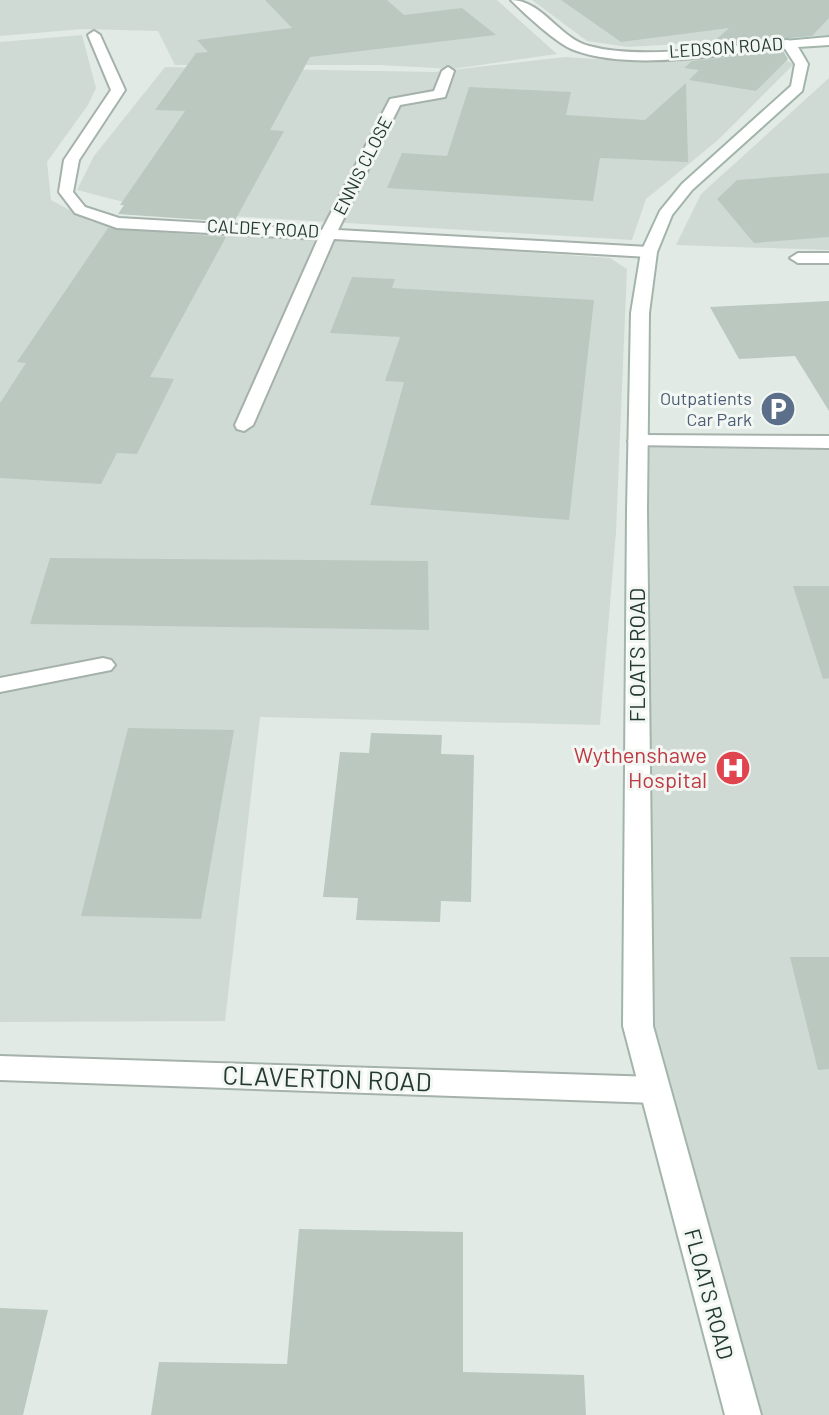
<svg xmlns="http://www.w3.org/2000/svg" width="829" height="1415" viewBox="0 0 829 1415" font-family="Barlow,sans-serif">
<rect width="100%" height="100%" fill="#e2eae5"/>
<path fill="#d0dad4" d="M 0,0 L 497,0 L 557,54 L 452,69 L 380,65 L 175,65 L 158,31 L 83,29 L 0,36 Z
M 532,0 L 829,0 L 829,35 L 628,47 L 587,41 Z
M 82,35 L 96,88 L 88,105 L 47,162 L 51,200 L 92,222 L 610,258 L 627,269 L 616,532 L 600,725 L 260,717 L 225,1021 L 0,1022 L 0,42 Z
M 770,53 L 794,64 L 718,140 L 646,199 L 632,240 L 162,212 L 77,190 L 94,156 L 165,67 L 434,72 L 565,57 L 639,62 Z
M 829,78 L 829,250 L 676,245 L 701,194 Z
M 638,441 L 829,442 L 829,1415 L 743,1415 L 638,1026 Z"/>
<path fill="#bac8c0" d="M 265,0 L 387,0 L 404,15 L 462,8 L 496,35 L 310,57 L 270,130 L 284,131 L 234,222 L 118,214 L 124,205 L 120,205 L 185,111 L 155,110 L 196,53 L 208,52 L 197,40 L 292,28 Z
M 561,0 L 829,0 L 829,18 L 812,36 L 709,46 L 729,28 L 621,42 Z
M 783,51 L 788,59 L 756,91 L 689,80 L 699,70 L 684,68 L 692,61 Z
M 686,83 L 688,162 L 600,158 L 593,201 L 387,188 L 402,153 L 447,156 L 469,87 L 571,92 L 566,115 L 645,120 Z
M 829,173 L 829,237 L 754,243 L 717,199 L 737,180 Z
M 108,228 L 226,237 L 150,377 L 174,379 L 137,454 L 117,453 L 101,484 L 0,478 L 0,403 L 26,363 L 17,362 Z
M 352,277 L 395,279 L 392,288 L 594,300 L 569,520 L 370,505 L 404,382 L 385,381 L 400,337 L 330,333 Z
M 829,301 L 829,411 L 795,356 L 739,359 L 710,307 Z
M 50,558 L 428,561 L 429,630 L 30,624 Z
M 793,586 L 829,586 L 829,678 L 823,679 Z
M 128,728 L 234,730 L 201,919 L 81,916 Z
M 371,733 L 442,735 L 441,754 L 474,755 L 471,902 L 441,901 L 440,922 L 356,920 L 358,898 L 323,897 L 340,752 L 369,753 Z
M 790,957 L 829,957 L 829,1069 L 818,1070 Z
M 299,1229 L 463,1232 L 463,1372 L 584,1375 L 586,1415 L 151,1415 L 159,1362 L 287,1364 Z
M 0,1308 L 48,1310 L 23,1415 L 0,1415 Z"/>
<g fill="none" stroke-linecap="round" stroke-linejoin="round">
<defs>
<path id="street" d="M 511,0 C 542,0 560,39 589,46 C 644,61 731,45 788,40 L 794,44 L 788,48 C 724,53 634,72 574,50 C 557,44 524,13 511,0 Z
M 94,31 L 100,35 L 125,90 L 79,160 L 73,192 L 85,207 L 119,218 L 322,230 L 390,99 L 434,91 L 442,71 L 448,67 L 454,71 L 445,97 L 400,105 L 338,230 L 649,247 L 657,252 L 649,257 L 334,239 L 253,425 L 244,431 L 237,429 L 235,425 L 318,239 L 117,228 L 75,213 L 59,192 L 64,160 L 111,90 L 88,35 Z
M 829,253 L 829,263 L 798,263 L 790,258 L 798,253 Z
M 638,435 L 829,436 L 829,448 L 631,445 L 628,441 Z
M 103,658 L 111,660 L 115,665 L 111,670 L 0,692 L 0,678 Z
M 0,1056 L 655,1077 L 666,1081 L 670,1090 L 666,1099 L 655,1103 L 0,1080 Z"/>
<path id="secondary" d="M 829,37 L 829,45 L 798,47 L 808,64 L 802,91 L 692,190 L 672,215 L 657,252 L 649,313 L 647,510 L 653,1026 L 761,1415 L 725,1415 L 623,1026 L 627,510 L 631,313 L 641,252 L 660,211 L 682,184 L 791,86 L 795,64 L 782,44 L 784,41 Z"/>
</defs>
<use href="#street" stroke="#a5b1ab" stroke-width="4"/>
<use href="#secondary" stroke="#a2b5ab" stroke-width="4"/>
<use href="#street" fill="#fff" fill-rule="evenodd"/>
<use href="#secondary" fill="#fff" fill-rule="evenodd"/>
</g>
<defs>
<symbol id="parking-disc" viewBox="-11 -11 22 22"><circle r="9.5" fill="#5c6f8a" stroke="#f2f7f4"/><path d="M-3.5-5.5H1a3.5 3.5 0 0 1 0 7H-1V5.5H-3.5ZM-1-3.4V-.6H.8a1.4 1.4 0 0 0 0-2.8Z" fill="#fff"/></symbol>
<symbol id="hospital-disc" viewBox="-11 -11 22 22"><circle r="9.5" fill="#e0444e" stroke="#f2f7f4"/><path d="M-5-5h3v3.5h4V-5h3V5h-3V1.5h-4V5h-3Z" fill="#fff"/></symbol>
</defs>
<g fill-rule="evenodd">
<use href="#parking-disc" x="758" y="389" width="40" height="40"/>
<use href="#hospital-disc" x="713" y="748" width="40" height="40"/>
</g>
<g text-anchor="middle" stroke-width="6" stroke-linejoin="round" paint-order="stroke">
<g font-size="18" fill="#243930" stroke="#f2f7f4">
<text transform="translate(726 48) rotate(-4)" y="6">LEDSON ROAD</text>
<text transform="translate(363 166) rotate(-63)" y="6">ENNIS CLOSE</text>
<text transform="translate(263 229) rotate(3)" y="6">CALDEY ROAD</text>
</g>
<g font-size="18" fill="#4e5e75" stroke="#f2f7f4" text-anchor="end">
<text x="752" y="405">Outpatients<tspan x="752" dy="21">Car Park</tspan></text>
</g>
<g font-size="22" fill="#243930" stroke="#f2f7f4">
<text transform="translate(637 655) rotate(-90)" y="8">FLOATS ROAD</text>
<text transform="translate(709 1294) rotate(75)" y="8">FLOATS ROAD</text>
</g>
<g font-size="22" fill="#be3a42" stroke="#f2f7f4" text-anchor="end">
<text x="707" y="763">Wythenshawe<tspan x="707" dy="25">Hospital</tspan></text>
</g>
<g font-size="26" fill="#243930" stroke="#f2f7f4">
<text transform="translate(327 1079) rotate(2)" y="9">CLAVERTON ROAD</text>
</g>
</g>
</svg>
